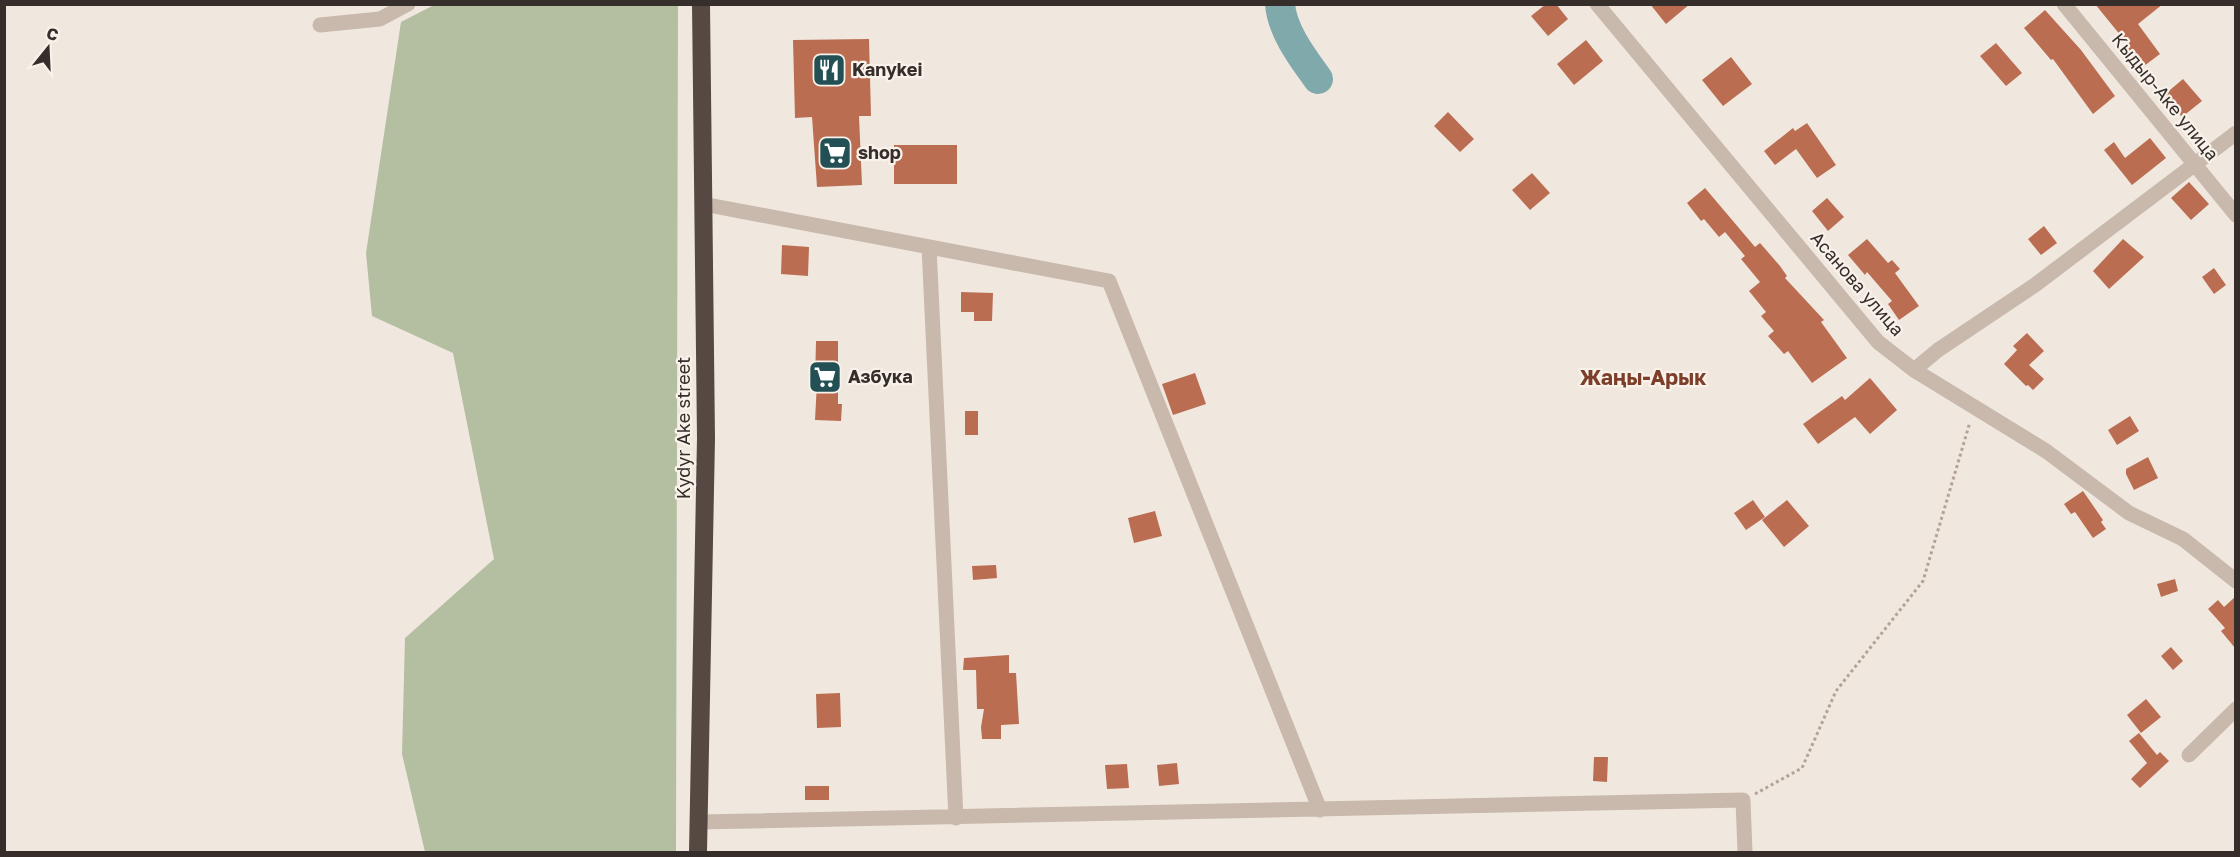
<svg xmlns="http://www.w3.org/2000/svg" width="2240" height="857" viewBox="0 0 2240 857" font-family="'Golos Text',sans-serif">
<rect width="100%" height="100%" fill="#f0e8df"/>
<path fill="#b4bea0" d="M 434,5 L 678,5 L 676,852 L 425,852 L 402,754 L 405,638 L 494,559 L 453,353 L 372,316 L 366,253 L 401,22 Z"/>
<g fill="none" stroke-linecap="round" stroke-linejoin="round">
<path stroke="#80a9ab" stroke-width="30" d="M 1280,4 C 1282,31 1303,58 1318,79"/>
</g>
<path fill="#bb6d52" d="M 1546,4 L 1556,4 L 1568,19 L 1548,36 L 1531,16 Z
M 1650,4 L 1690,4 L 1666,24 Z
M 2095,4 L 2163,4 L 2138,24 L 2160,54 L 2140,69 L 2126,50 L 2130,47 Z
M 2045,10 L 2081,50 L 2115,96 L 2093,114 L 2053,59 L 2051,60 L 2024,28 Z
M 869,39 L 871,116 L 859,116 L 862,185 L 817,187 L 812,117 L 795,118 L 793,40 Z
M 1586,40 L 1603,61 L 1574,85 L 1557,64 Z
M 1996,43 L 2022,73 L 2006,86 L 1980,56 Z
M 1731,57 L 1752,84 L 1723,106 L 1702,80 Z
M 2183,79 L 2202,101 L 2182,117 L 2164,95 Z
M 1448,112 L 1474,139 L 1460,152 L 1434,126 Z
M 1807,123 L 1836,165 L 1817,178 L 1796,149 L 1775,165 L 1764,151 L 1793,128 L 1795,131 Z
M 2150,138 L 2166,158 L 2132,185 L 2104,150 L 2114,142 L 2125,158 Z
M 894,145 L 957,145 L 957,184 L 894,184 Z
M 1532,173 L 1550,193 L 1530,210 L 1512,190 Z
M 2189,182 L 2209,204 L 2191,220 L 2171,198 Z
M 1705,188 L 1755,247 L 1760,243 L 1780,266 L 1787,276 L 1785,278 L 1824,320 L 1821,322 L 1847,358 L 1812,383 L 1788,351 L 1784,354 L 1768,336 L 1774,331 L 1761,316 L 1766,312 L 1749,291 L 1760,282 L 1741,259 L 1745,256 L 1725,232 L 1719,237 L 1704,219 L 1701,221 L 1687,203 Z
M 1827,198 L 1844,217 L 1828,231 L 1812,211 Z
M 2044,226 L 2057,243 L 2041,255 L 2028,239 Z
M 1867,239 L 1888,263 L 1892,260 L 1900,269 L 1895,273 L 1919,306 L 1899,320 L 1888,304 L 1892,301 L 1867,272 L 1865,275 L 1848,255 Z
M 2123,239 L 2144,257 L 2109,289 L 2093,271 Z
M 782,245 L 809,247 L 808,276 L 781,274 Z
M 2214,268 L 2226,285 L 2214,294 L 2202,277 Z
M 961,292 L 993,293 L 992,321 L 974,321 L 974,312 L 961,312 Z
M 2027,333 L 2044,351 L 2029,365 L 2044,379 L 2033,390 L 2028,385 L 2026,386 L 2004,364 L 2017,350 L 2013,346 Z
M 816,341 L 838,341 L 838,404 L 842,404 L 841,421 L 815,420 L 817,382 L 815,382 Z
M 1195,373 L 1206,404 L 1173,415 L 1162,384 Z
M 1870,378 L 1897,410 L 1870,434 L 1855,417 L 1818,444 L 1803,424 L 1842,396 L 1845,400 Z
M 965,411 L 978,411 L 978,435 L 965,435 Z
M 2130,416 L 2139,431 L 2117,445 L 2108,430 Z
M 2148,457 L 2158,478 L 2134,490 L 2126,474 L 2126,469 Z
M 2083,491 L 2103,520 L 2101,522 L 2106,529 L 2093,538 L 2075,512 L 2071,514 L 2064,504 Z
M 1753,500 L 1765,517 L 1746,530 L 1734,513 Z
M 1787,500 L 1809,526 L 1784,547 L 1762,520 Z
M 1155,511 L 1162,536 L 1134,543 L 1128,518 Z
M 996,565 L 997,578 L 973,580 L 972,566 Z
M 2175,579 L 2178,591 L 2161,597 L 2157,584 Z
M 2235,597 L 2235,648 L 2221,631 L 2225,628 L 2208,609 L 2218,600 L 2224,607 Z
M 2171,647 L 2183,661 L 2173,670 L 2161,656 Z
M 1009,655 L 1009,673 L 1016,673 L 1019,724 L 1001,725 L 1001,739 L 982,739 L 981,727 L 984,709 L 977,709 L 976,670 L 963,670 L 964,658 Z
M 840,693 L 841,727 L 817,728 L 816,694 Z
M 2146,699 L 2161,717 L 2141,733 L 2127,715 Z
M 2139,733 L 2157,755 L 2160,752 L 2169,761 L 2140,788 L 2131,779 L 2147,763 L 2129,741 Z
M 1594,757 L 1608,757 L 1607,782 L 1593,781 Z
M 1177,763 L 1179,784 L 1159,786 L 1157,765 Z
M 1127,764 L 1129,788 L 1107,789 L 1105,765 Z
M 805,786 L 829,786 L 829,800 L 805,800 Z"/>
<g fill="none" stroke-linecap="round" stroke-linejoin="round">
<path stroke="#b3a396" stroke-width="3" stroke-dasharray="3 3" stroke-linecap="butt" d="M 1755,794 L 1802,768 L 1836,691 L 1923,581 L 1970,422"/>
<path stroke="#c8b9ac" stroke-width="15" d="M 1597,4 L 1878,342 L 1914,370 L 2046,451 L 2129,513 L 2183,539 L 2236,581
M 2064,4 L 2236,215
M 320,25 L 380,19 L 408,4
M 703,204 L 1109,281 L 1320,810
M 929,247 L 956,818
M 1914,370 L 1938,350 L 2035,285 L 2236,133
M 2189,755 L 2236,709
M 699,822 L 1743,800 L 1745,852"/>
<path stroke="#564842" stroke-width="18" d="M 698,852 L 706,438 L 701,4"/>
</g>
<defs>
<symbol id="restaurant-square" viewBox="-11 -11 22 22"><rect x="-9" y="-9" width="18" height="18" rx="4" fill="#235054" stroke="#f8f2eb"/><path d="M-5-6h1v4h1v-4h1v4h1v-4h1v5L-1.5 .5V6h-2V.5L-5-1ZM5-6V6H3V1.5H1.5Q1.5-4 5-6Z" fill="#fff"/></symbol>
<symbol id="supermarket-square" viewBox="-11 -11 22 22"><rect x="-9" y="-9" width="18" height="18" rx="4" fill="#235054" stroke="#f8f2eb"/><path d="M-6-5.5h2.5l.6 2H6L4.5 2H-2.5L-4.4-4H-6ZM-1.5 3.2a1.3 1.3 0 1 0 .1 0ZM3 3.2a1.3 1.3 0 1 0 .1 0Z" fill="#fff"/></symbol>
</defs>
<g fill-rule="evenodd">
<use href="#restaurant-square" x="810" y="51" width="38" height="38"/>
<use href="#supermarket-square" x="816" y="134" width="38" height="38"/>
<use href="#supermarket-square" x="806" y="358" width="38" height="38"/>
</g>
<g text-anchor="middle" stroke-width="4.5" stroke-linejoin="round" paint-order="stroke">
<g font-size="18" font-weight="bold" fill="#362e2a" stroke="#f8f2eb" text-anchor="start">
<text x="852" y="76">Kanykei</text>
<text x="858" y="159">shop</text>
<text x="848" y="383">Азбука</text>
</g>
<g font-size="18" fill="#362e2a" stroke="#f8f2eb">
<text transform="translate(2165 97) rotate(51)" y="6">Кыдыр-Аке улица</text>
<text transform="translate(1857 284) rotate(49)" y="6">Асанова улица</text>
<text transform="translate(684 428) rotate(-90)" y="6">Kydyr Ake street</text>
</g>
<g font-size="21" font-weight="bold" fill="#7e3f2a" stroke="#f8f2eb">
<text x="1643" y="385">Жаңы-Арык</text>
</g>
</g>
<rect width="2240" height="857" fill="none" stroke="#362e2a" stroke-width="12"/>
<g transform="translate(48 48) rotate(18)" stroke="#f8f2eb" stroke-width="4.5" paint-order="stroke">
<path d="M0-4.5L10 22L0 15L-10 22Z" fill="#362e2a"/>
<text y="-9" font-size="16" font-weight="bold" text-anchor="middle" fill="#362e2a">С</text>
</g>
</svg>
